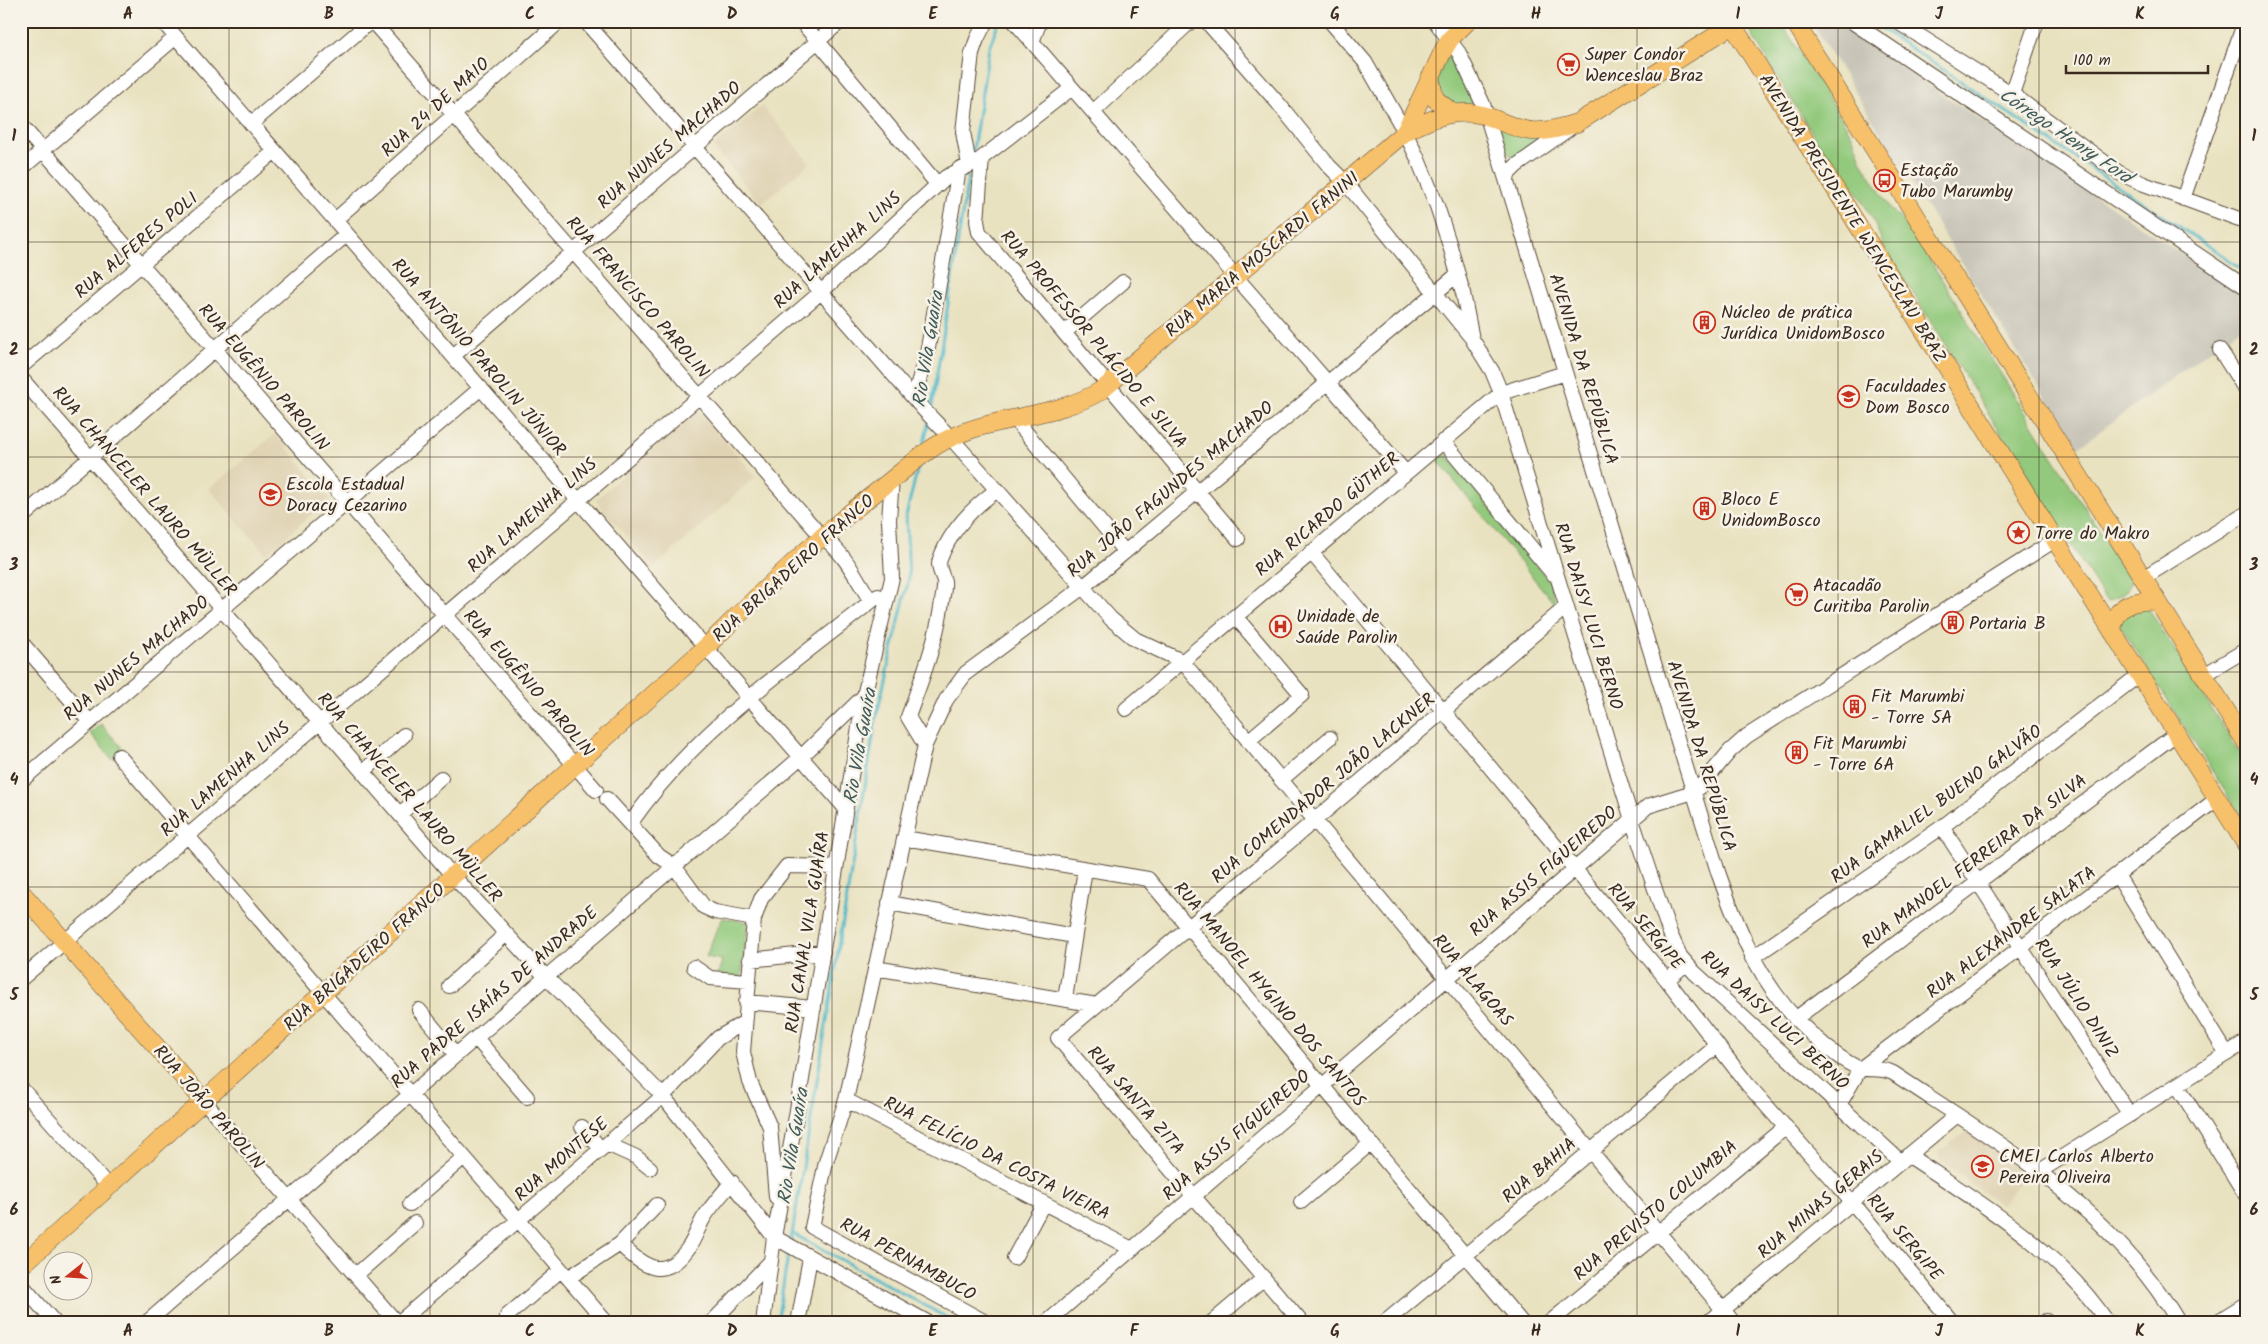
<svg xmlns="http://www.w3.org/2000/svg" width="2268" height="1344" viewBox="0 0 2268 1344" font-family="Kalam,sans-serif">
<rect width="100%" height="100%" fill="#f7f3e8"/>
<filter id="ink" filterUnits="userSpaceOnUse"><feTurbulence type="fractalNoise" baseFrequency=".02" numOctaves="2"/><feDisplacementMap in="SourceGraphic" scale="10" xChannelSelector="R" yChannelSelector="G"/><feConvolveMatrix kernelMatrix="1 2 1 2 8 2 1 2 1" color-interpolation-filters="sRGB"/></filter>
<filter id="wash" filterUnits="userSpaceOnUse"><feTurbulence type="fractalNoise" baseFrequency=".0096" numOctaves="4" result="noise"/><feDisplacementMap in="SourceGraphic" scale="20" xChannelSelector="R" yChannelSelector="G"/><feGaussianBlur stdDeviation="1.12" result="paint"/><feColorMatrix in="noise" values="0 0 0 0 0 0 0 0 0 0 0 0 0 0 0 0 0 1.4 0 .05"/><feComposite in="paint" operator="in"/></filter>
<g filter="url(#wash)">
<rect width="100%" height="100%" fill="#e9e2c0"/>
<path fill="#e0d3b4" d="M 762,106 L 810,163 L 761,204 L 713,147 Z
M 697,410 L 756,476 L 654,568 L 595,500 Z
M 275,434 L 330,499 L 266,554 L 209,489 Z
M 1970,1130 L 2027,1172 L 2001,1206 L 1938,1159 L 1939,1151 Z"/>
<path fill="#c8c4b8" d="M 1811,21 L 1832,21 L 2247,297 L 2247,323 L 2077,448 Z"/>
<path fill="#92c97c" stroke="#667a4d" d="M 1758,21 L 1780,21 L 1852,135 L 1862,162 L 1890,208 L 1911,230 L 2131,582 C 2130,591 2117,597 2108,601 L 2105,599 L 1884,247 L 1873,219 L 1847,176 L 1825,154 L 1752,35 L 1750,28 L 1751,24 Z
M 1449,54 L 1479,110 L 1455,107 L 1444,101 L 1436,79 Z
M 1497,127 L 1550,139 C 1538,146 1523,147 1514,158 L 1504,150 Z
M 1446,454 L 1550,582 L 1557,607 L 1438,461 Z
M 2147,606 L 2247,765 L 2247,826 L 2120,625 L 2122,616 Z
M 101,724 L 123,749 L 112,759 L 90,733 Z
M 723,918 L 748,922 L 741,977 L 718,975 L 722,960 L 706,957 L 715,933 Z"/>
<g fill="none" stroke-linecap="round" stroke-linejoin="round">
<path stroke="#4db8ca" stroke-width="3" d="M 1870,21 L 2247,272
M 973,150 L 989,48 L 999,21
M 931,412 L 968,177
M 923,446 L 929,421
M 792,1233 L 957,1323
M 791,1241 L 876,718 L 909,578 L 906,516 L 918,467
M 777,1323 L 789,1249"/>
</g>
</g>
<g filter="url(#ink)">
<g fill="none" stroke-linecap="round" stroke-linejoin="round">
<defs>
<path id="minor" d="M 162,21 L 846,809
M 372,21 L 822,537 C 844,551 857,580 871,601
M 585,21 L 924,410 L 951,438 L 1111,619 L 1135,639 L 1182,661 L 1734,1323
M 801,21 L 938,185
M 1014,21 L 1406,473
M 1206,21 L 1278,103 L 1329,166 L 1346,183 L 1470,336
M 1330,21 L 1365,62 L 1405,132 L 1417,157 L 1437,206 L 1450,246 L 1463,293 L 1472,339 L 1492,371 L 1501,393 L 1632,820 L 1669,931 L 1680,956 L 1694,972 L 1901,1162
M 1435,21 L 1459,53 L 1483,104 L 1718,872 C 1740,935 1764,994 1816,1038 C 1828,1049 1842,1060 1856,1067 C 1866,1072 1879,1066 1893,1073 C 2003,1146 2110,1206 2179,1323
M 1851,21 L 2247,288
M 1896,21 L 2012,94 L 2119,173 L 2144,184 L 2247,222
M 1032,42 L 1040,21
M 2012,94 L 2037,21
M 1093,112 L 1191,21
M 251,124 L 371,21
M 21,125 L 596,790
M 982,158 L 977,221 L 979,232 L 1238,539
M 969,165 L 963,132 L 972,53 L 977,39 L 986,21
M 21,169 L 176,37
M 1507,181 L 1508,174 L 1516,166 L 1570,128
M 2183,199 L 2245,21
M 335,220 L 560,21
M 1065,332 L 1123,282
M 2220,350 L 2247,392
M 453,356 L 841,21
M 21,367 L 275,151
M 21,378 L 453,876 L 546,977 L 663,1096 L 774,1237 L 929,1323
M 914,398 L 928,348 L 959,169
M 1014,418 L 1125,552
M 1443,441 L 1553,574
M 21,518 L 347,234
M 1311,552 L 1667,980 L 1748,1085 L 1852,1202 L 1953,1323
M 2143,578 L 2247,513
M 1235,616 L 1302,695 L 1248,741
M 21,642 L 90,722
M 2204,675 L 2247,649
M 1126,709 L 1501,393 L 1565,373
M 925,745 L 946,700 L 966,673 L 1083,587 L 1458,274
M 119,756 L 607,1323
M 363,772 L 404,735
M 1281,780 L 1330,738
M 21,781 L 481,388
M 607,799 L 659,856 L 674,866 L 704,907 L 715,912 L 754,919
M 400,814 L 441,778
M 630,824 C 694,731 790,666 878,596
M 1942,827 L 2130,1115
M 904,838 L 1148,879 L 1522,1323
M 2117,875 L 2227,1054
M 889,903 L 1074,936
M 1752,958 L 1942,827 L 2139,675
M 750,960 L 823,952
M 694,967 L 710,978 L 748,981
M 875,968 L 1097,1005
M 21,979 L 821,292 L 946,177 L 978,161 L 1072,88
M 1667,980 L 1686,964
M 449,986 L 506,934
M 1065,999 L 1085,869
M 746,1002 L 814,1008
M 419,1010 L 456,1055
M 1795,1019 L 2176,734
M 476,1038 L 527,1097
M 2177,1085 L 2247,1197
M 21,1088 L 109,1187
M 846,1100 L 1132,1249
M 204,1101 L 397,1323
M 1839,1105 L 1860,1069 L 2217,799
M 582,1127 L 601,1149
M 607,1144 L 636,1157 L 650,1168
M 1908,1155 C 1981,1204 2058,1248 2108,1323
M 2040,1171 L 2247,1041
M 776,1197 L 770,1127 L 750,1082 L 743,1052 L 754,919 L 761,899 L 787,866 L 836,867
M 1301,1202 L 1371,1143
M 410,1204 L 464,1157
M 620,1244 C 644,1268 665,1282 689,1247 C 695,1238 698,1228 703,1219 C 711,1206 722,1194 732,1182
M 1014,1258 L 1043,1204
M 356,1275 L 415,1223
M 568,1278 L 620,1244 L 657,1205
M 21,1284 L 55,1323
M 507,1316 L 561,1270
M 146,1323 L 801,757 L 864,696
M 398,1323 L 663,1096 L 718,1038 L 745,1022
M 711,1323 L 771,1261
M 763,1323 L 774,1237 L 796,1116 L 864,696 L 892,578 L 889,520 L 892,479
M 798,1323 L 810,1258
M 987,1323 L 812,1227 L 826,1162 L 846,1100 L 925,745 L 908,717 C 921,681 935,646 941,608 C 942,599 945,589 944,581 C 942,574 937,567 940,559 C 951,529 972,508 997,490
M 1046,1323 L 1648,806 L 1693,792 L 1699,788 L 1730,751 L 1747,736 L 2055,540
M 1211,1323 L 1264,1278
M 1302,1323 L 1058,1038 L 1566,607
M 1384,1323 L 1717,1046
M 1549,1323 L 1786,1127
M 1707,1323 L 1957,1115
M 2044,1323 L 2046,1321
M 2215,1323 L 2247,1303"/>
<path id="major" d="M 1730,21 L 2247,846
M 1794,21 L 2247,744
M 1430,78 L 1435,99 L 1453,113
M 1405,132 L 1444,49 L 1450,39 L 1468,21
M 2112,631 C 2115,605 2133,599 2157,601
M 21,892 L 204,1101
M 21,1266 L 706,647 C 761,592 818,537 880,489 C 904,471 923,451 950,438 C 998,415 1057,418 1102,390 L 1405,132 C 1432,118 1458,106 1489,117 C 1503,122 1517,130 1532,131 C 1548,132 1563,127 1577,123 L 1739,21"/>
</defs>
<use href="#minor" stroke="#554636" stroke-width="16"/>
<use href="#major" stroke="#554636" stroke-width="19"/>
<use href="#minor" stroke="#fff" stroke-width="14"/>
<use href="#major" stroke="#f7c06b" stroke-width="18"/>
</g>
</g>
<path fill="none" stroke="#3b2a1e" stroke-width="1" stroke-opacity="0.55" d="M 229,21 L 229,1323M 430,21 L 430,1323M 631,21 L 631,1323M 832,21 L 832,1323M 1033,21 L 1033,1323M 1235,21 L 1235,1323M 1436,21 L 1436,1323M 1637,21 L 1637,1323M 1838,21 L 1838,1323M 2039,21 L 2039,1323M 21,242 L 2247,242M 21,457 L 2247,457M 21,672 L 2247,672M 21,887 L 2247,887M 21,1102 L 2247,1102"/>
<defs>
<symbol id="supermarket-ring" viewBox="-11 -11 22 22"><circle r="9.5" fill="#f7f3e8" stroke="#c8321e" stroke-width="1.5"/><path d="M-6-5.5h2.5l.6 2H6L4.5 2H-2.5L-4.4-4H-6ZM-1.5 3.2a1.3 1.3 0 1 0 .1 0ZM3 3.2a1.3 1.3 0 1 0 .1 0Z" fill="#c8321e"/></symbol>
<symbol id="bus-ring" viewBox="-11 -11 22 22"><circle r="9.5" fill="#f7f3e8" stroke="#c8321e" stroke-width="1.5"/><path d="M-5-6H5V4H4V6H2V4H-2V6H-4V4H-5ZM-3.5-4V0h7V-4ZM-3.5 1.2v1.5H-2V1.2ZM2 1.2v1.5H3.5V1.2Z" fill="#c8321e"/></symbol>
<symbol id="building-ring" viewBox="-11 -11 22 22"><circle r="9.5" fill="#f7f3e8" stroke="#c8321e" stroke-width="1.5"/><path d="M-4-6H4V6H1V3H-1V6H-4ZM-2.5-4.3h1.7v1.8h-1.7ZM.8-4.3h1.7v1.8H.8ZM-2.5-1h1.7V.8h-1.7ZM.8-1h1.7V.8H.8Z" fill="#c8321e"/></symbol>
<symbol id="university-ring" viewBox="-11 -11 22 22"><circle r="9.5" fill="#f7f3e8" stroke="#c8321e" stroke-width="1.5"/><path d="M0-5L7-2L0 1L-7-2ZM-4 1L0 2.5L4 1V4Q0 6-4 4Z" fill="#c8321e"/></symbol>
<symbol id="school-ring" viewBox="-11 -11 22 22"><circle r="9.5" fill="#f7f3e8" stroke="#c8321e" stroke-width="1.5"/><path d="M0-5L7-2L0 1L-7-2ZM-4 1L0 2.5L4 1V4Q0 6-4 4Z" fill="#c8321e"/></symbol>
<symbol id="sight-ring" viewBox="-11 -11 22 22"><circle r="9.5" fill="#f7f3e8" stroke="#c8321e" stroke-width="1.5"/><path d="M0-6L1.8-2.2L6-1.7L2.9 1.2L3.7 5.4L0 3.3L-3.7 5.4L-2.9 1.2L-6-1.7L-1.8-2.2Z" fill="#c8321e"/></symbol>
<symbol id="hospital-ring" viewBox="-11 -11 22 22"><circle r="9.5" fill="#f7f3e8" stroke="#c8321e" stroke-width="1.5"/><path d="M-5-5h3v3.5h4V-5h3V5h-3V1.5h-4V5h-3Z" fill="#c8321e"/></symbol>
</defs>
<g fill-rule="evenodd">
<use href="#supermarket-ring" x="1556" y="52" width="25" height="25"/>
<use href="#bus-ring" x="1872" y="168" width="25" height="25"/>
<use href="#building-ring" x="1692" y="310" width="25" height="25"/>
<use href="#university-ring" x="1836" y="384" width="25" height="25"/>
<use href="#school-ring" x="258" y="482" width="25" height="25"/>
<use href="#building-ring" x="1692" y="496" width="25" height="25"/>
<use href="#sight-ring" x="2006" y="520" width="25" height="25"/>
<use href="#supermarket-ring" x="1784" y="582" width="25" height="25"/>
<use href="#building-ring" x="1940" y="610" width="25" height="25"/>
<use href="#hospital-ring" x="1268" y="614" width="25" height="25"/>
<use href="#building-ring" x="1842" y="694" width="25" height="25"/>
<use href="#building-ring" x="1784" y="740" width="25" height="25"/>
<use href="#school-ring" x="1970" y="1154" width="25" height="25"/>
</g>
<g text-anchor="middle" stroke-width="5" stroke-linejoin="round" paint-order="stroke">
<g font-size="18" fill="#3b2a1e" stroke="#f7f3e8" text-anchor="start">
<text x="1585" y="60">Super Condor<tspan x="1585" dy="21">Wenceslau Braz</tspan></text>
<text x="1900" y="176">Estação<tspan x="1900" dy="21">Tubo Marumby</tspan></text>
<text x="1721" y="318">Núcleo de prática<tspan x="1721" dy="21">Jurídica UnidomBosco</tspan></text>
<text x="1865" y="392">Faculdades<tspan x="1865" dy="21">Dom Bosco</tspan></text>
<text x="286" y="490">Escola Estadual<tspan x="286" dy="21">Doracy Cezarino</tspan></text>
<text x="1721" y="505">Bloco E<tspan x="1721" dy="21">UnidomBosco</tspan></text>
<text x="2035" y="539">Torre do Makro</text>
<text x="1813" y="591">Atacadão<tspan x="1813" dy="21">Curitiba Parolin</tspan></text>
<text x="1296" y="622">Unidade de<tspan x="1296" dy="21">Saúde Parolin</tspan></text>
<text x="1969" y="629">Portaria B</text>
<text x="1871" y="702">Fit Marumbi<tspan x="1871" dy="21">- Torre 5A</tspan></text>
<text x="1813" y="749">Fit Marumbi<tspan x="1813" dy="21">- Torre 6A</tspan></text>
<text x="1999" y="1162">CMEI Carlos Alberto<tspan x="1999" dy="21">Pereira Oliveira</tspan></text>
</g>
<g font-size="18" fill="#3b2a1e" stroke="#f7f3e8">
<text transform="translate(435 107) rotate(-42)" y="6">RUA 24 DE MAIO</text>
<text transform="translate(669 145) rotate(-41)" y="6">RUA NUNES MACHADO</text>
<text transform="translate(1853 218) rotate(58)" y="6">AVENIDA PRESIDENTE WENCESLAU BRAZ</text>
<text transform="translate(136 245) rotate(-40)" y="6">RUA ALFERES POLI</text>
<text transform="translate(837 250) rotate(-42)" y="6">RUA LAMENHA LINS</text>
<text transform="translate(1262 254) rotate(-40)" y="6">RUA MARIA MOSCARDI FANINI</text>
<text transform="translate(638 297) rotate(49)" y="6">RUA FRANCISCO PAROLIN</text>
<text transform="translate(1094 339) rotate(50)" y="6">RUA PROFESSOR PLÁCIDO E SILVA</text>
<text transform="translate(479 357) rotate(49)" y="6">RUA ANTÔNIO PAROLIN JÚNIOR</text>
<text transform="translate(1584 369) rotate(73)" y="6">AVENIDA DA REPÚBLICA</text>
<text transform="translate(264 377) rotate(49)" y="6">RUA EUGÊNIO PAROLIN</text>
<text transform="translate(1170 489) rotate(-40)" y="6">RUA JOÃO FAGUNDES MACHADO</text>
<text transform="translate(145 491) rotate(49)" y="6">RUA CHANCELER LAURO MÜLLER</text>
<text transform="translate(1327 514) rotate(-40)" y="6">RUA RICARDO GÜTHER</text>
<text transform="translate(532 515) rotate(-41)" y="6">RUA LAMENHA LINS</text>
<text transform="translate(793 568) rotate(-42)" y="6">RUA BRIGADEIRO FRANCO</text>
<text transform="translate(1589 616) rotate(73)" y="6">RUA DAISY LUCI BERNO</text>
<text transform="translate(136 658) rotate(-40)" y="6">RUA NUNES MACHADO</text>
<text transform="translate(529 683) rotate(49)" y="6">RUA EUGÊNIO PAROLIN</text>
<text transform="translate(1702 756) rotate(73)" y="6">AVENIDA DA REPÚBLICA</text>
<text transform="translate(225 779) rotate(-41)" y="6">RUA LAMENHA LINS</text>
<text transform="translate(1323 788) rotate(-40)" y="6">RUA COMENDADOR JOÃO LACKNER</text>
<text transform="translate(410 797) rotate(49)" y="6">RUA CHANCELER LAURO MÜLLER</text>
<text transform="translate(1936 804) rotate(-36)" y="6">RUA GAMALIEL BUENO GALVÃO</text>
<text transform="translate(1974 861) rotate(-37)" y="6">RUA MANOEL FERREIRA DA SILVA</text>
<text transform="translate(1543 871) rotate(-41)" y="6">RUA ASSIS FIGUEIREDO</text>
<text transform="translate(1646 926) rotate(50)" y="6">RUA SERGIPE</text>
<text transform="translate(807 932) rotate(-81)" y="6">RUA CANAL VILA GUAÍRA</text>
<text transform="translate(2011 932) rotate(-37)" y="6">RUA ALEXANDRE SALATA</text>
<text transform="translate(364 957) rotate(-42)" y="6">RUA BRIGADEIRO FRANCO</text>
<text transform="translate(1473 980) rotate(50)" y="6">RUA ALAGOAS</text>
<text transform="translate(1270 994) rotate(50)" y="6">RUA MANOEL HYGINO DOS SANTOS</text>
<text transform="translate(494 997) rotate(-41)" y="6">RUA PADRE ISAÍAS DE ANDRADE</text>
<text transform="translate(2077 998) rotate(57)" y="6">RUA JÚLIO DINIZ</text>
<text transform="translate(1775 1020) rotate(43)" y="6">RUA DAISY LUCI BERNO</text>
<text transform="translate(1136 1100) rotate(49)" y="6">RUA SANTA ZITA</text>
<text transform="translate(209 1107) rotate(49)" y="6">RUA JOÃO PAROLIN</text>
<text transform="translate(1236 1135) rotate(-41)" y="6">RUA ASSIS FIGUEIREDO</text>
<text transform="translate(997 1158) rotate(27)" y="6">RUA FELÍCIO DA COSTA VIEIRA</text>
<text transform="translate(561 1159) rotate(-41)" y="6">RUA MONTESE</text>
<text transform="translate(1539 1170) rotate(-40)" y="6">RUA BAHIA</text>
<text transform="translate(1820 1204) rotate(-40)" y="6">RUA MINAS GERAIS</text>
<text transform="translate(1655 1210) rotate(-40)" y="6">RUA PREVISTO COLUMBIA</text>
<text transform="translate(1905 1237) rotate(50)" y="6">RUA SERGIPE</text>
<text transform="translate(908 1259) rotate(29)" y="6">RUA PERNAMBUCO</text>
</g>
<g font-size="19" font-style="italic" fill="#415c5a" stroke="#f7f3e8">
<text transform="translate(2066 135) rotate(34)" y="7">Córrego Henry Ford</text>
<text transform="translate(927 349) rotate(-81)" y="7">Rio Vila Guaíra</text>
<text transform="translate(859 746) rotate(-80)" y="7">Rio Vila Guaíra</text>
<text transform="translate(792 1146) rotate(-81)" y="7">Rio Vila Guaíra</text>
</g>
</g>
<rect width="2268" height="1344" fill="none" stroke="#f7f3e8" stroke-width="55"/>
<g transform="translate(68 1276) rotate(253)"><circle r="24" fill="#f7f3e8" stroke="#aca397"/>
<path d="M0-4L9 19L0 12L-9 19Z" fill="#c8321e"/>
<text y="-8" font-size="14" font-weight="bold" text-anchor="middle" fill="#3b2a1e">N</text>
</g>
<path d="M2066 65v8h142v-8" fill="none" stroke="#3b2a1e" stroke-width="2.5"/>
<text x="2073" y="65" font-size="15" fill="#3b2a1e" stroke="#f7f3e8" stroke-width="4" paint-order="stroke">100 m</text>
<rect x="28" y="28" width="2212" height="1288" fill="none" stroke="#3b2a1e" stroke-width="2"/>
<g font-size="16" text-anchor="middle" font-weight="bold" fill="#3b2a1e">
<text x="128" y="19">A</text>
<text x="329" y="19">B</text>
<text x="530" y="19">C</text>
<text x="732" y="19">D</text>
<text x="933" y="19">E</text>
<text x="1134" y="19">F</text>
<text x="1335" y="19">G</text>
<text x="1536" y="19">H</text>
<text x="1738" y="19">I</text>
<text x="1939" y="19">J</text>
<text x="2140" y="19">K</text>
<text x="14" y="141">1</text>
<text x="2254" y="141">1</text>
<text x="14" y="355">2</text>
<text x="2254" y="355">2</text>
<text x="14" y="570">3</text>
<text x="2254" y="570">3</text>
<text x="14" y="785">4</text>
<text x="2254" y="785">4</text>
<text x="14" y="1000">5</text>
<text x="2254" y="1000">5</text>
<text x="14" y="1215">6</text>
<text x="2254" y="1215">6</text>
<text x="128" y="1336">A</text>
<text x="329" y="1336">B</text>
<text x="530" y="1336">C</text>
<text x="732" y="1336">D</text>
<text x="933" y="1336">E</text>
<text x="1134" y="1336">F</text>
<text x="1335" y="1336">G</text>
<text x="1536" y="1336">H</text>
<text x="1738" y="1336">I</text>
<text x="1939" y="1336">J</text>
<text x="2140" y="1336">K</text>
</g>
</svg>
